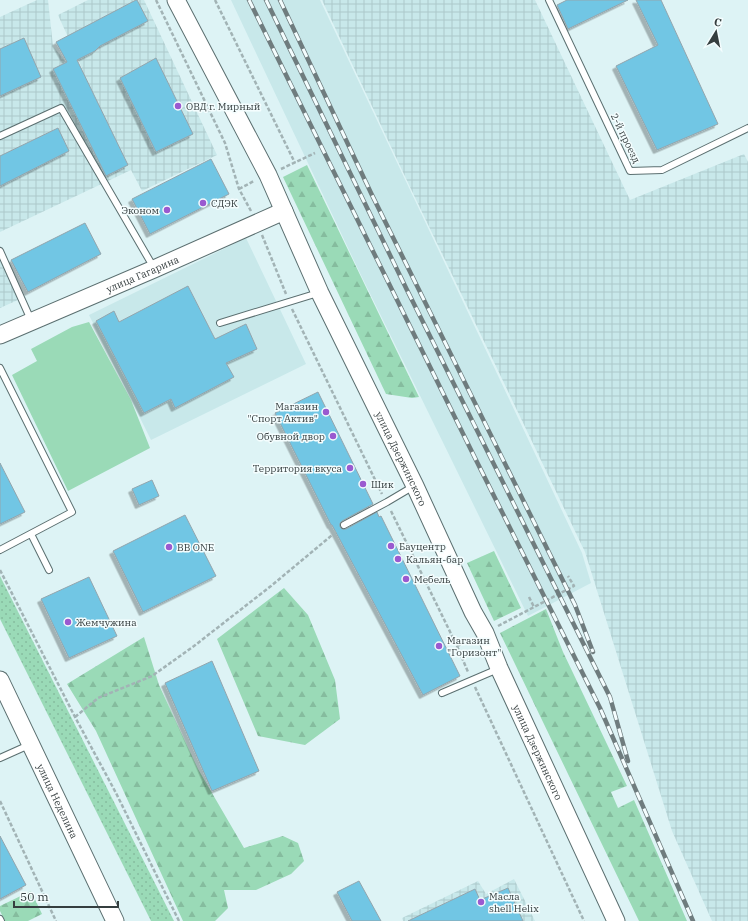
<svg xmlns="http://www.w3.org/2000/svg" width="748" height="921" viewBox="0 0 748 921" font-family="'IBM Plex Serif',serif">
<defs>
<pattern id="industrial-grid" width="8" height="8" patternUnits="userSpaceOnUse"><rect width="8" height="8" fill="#c8e8ea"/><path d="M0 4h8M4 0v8" fill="none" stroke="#acc8ca"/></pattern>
<pattern id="grass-dots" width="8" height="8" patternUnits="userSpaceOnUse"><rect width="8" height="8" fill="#9adab7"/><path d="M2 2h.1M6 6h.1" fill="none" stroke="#85bc9e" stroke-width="1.8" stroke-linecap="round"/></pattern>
<pattern id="forest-firs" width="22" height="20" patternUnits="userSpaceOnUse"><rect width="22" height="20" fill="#9adab7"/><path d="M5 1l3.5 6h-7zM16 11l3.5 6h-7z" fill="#85bc9e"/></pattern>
<filter id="shadow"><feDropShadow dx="-3.5" dy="3.5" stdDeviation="0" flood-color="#0004"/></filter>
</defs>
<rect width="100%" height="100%" fill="#ddf3f5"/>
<path fill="#c8e8ea" d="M 231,0 L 320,0 L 582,553 L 591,583 L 528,616 L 358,269 Z
M 246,238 L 306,364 L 151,440 L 89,315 Z"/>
<path fill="url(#industrial-grid)" d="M 37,0 L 48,0 L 53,46 L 68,65 L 82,68 L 91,88 L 58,15 L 88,0 L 144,0 L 217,155 L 142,191 L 131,170 L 0,232 L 0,17 Z
M 322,0 L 535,0 L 630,200 L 744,154 L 748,162 L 748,921 L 712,921 L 672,831 L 585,552 L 410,187 Z
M 0,258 L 18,300 L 0,308 Z
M 514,879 L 535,921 L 403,921 L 402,918 L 478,881 L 486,894 Z"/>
<path fill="url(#grass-dots)" d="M 0,576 L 174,921 L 151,921 L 0,619 Z"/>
<path fill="url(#forest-firs)" d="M 307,165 L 419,397 L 412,398 L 386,394 L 283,177 Z
M 494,551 L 521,608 L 494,621 L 467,563 Z
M 284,588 L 308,615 L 335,680 L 340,719 L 305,745 L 258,736 L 217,639 Z
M 546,609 L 563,652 L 627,786 L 611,792 L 618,808 L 634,800 L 687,921 L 639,921 L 500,633 Z
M 144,637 L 159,685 L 198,769 L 244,848 L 283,836 L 298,843 L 304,861 L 291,874 L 256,890 L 224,890 L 228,908 L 215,921 L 183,921 L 96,731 L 67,684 Z
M 31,891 L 42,914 L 28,921 L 5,921 L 0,911 L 0,906 Z"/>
<path fill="#9adab7" d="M 89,322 L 131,400 L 150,448 L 68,491 L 12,375 L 37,361 L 31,349 L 72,327 Z"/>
<path fill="#71c6e4" stroke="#93a5ad" filter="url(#shadow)" d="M 136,0 L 137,0 L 148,21 L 100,46 L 95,51 L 77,60 L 128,165 L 106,176 L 53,69 L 67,62 L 56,42 Z
M 567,0 L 628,0 L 568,29 L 557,5 Z
M 636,0 L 661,0 L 718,124 L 657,150 L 616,66 L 658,45 Z
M 24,38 L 41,77 L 0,96 L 0,49 Z
M 156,58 L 193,134 L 156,152 L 120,78 Z
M 58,128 L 69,151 L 0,186 L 0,156 Z
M 211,159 L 229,194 L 150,234 L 132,199 Z
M 85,223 L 101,254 L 28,292 L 11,260 Z
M 188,286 L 215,339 L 246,324 L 257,349 L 226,363 L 234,377 L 175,408 L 171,399 L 144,413 L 96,321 L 114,311 L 119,322 Z
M 318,392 L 373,504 L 342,521 L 340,523 L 340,527 L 342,529 L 346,529 L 377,512 L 379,517 L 381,516 L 460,676 L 423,695 L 332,525 L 331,525 L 275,413 Z
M 0,463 L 25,512 L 0,524 Z
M 152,480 L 159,496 L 139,505 L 132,489 Z
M 185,515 L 216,576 L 143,612 L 113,551 Z
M 89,577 L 117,636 L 69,658 L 41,599 Z
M 212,661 L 259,771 L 212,791 L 165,683 Z
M 0,836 L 26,885 L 0,899 Z
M 359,881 L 381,921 L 352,921 L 337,892 Z
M 508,888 L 523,921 L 408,921 L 475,889 L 480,900 Z"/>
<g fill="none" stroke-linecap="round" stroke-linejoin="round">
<defs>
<path id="lane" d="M 549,0 L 630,171 L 662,170 L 748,128
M 0,136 L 61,108 L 154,268
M 0,251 L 31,320
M 220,323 L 318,293
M 0,368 L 72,512 L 0,550
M 344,525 L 387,502 L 414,486
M 31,534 L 49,570
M 442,693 L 498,669
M 0,758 L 29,745
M 0,919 L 1,921"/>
<g id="secondary">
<path id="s1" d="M 176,0 L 268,175 L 320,293 L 415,486 L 473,612 L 485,633 L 499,668 L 616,921"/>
<path id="s2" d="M 0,335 L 154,269 L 284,211"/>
<path id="s3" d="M 0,680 L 115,921"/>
</g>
</defs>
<use href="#lane" stroke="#5b6f70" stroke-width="8"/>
<use href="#secondary" stroke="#5b6f70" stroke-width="19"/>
<path stroke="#a2b3b5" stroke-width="2.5" stroke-dasharray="4 2" stroke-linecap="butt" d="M 156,0 L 225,143 L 239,189 L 251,211
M 215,0 L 295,163
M 281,169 L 315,153
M 239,189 L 254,181
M 262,235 L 286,294
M 292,309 L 382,494
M 391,511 L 457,646 L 468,672
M 0,570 L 75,717 L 116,793 L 179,921
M 529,597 L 534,607
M 498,626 L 574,586 L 568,576
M 457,646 L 472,639
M 475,687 L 584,921
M 75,717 L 98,698 L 152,676 L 194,646 L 271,586 L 337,531
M 0,801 L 56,921"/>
<use href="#lane" stroke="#fff" stroke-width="6"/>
<use href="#secondary" stroke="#fff" stroke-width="17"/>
<defs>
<path id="rail" d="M 249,0 L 476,460 L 600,708 L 693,921
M 266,0 L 407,290 L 610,697 L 628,761
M 280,0 L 371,193 L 575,605 L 593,652"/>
</defs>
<use href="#rail" stroke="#6f7c7e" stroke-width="4.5"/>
<use href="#rail" stroke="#f4fdfe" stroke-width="3" stroke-dasharray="9" stroke-linecap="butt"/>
</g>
<g fill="#9a5ad0" stroke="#f4fdfe" stroke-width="1.5">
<circle cx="178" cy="106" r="4"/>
<circle cx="203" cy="203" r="4"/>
<circle cx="167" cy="210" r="4"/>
<circle cx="326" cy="412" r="4"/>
<circle cx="333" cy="436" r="4"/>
<circle cx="350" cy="468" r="4"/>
<circle cx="363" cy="484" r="4"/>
<circle cx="391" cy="546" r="4"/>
<circle cx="169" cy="547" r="4"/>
<circle cx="398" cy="559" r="4"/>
<circle cx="406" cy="579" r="4"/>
<circle cx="68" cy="622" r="4"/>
<circle cx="439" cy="646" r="4"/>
<circle cx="481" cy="902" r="4"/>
</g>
<g text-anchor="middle" stroke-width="3" stroke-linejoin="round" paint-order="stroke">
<g font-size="10" fill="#353e3f" stroke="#f4fdfe" text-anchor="start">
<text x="186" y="110">ОВД г. Мирный</text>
<text x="211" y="207">СДЭК</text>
<text x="159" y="214" text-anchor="end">Эконом</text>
<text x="318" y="410" text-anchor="end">Магазин<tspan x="318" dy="12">"Спорт Актив"</tspan></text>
<text x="325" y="440" text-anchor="end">Обувной двор</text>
<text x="342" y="472" text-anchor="end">Территория вкуса</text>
<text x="371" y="488">Шик</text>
<text x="399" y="550">Бауцентр</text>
<text x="177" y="551">BB ONE</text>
<text x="406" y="563">Кальян-бар</text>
<text x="414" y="583">Мебель</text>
<text x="76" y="626">Жемчужина</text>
<text x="447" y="644">Магазин<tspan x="447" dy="12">"Горизонт"</tspan></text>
<text x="489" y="900">Масла<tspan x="489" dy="12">shell Helix</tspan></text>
</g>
<g font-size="10" fill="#353e3f" stroke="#f4fdfe">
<text transform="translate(626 138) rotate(64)" y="4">2-й проезд</text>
<text dy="4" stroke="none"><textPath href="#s2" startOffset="155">улица Гагарина</textPath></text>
<text dy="4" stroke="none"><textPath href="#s1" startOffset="511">улица Дзержинского</textPath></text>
<text dy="4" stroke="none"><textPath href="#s1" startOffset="835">улица Дзержинского</textPath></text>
<text dy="4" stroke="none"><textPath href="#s3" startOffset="134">улица Неделина</textPath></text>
</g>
</g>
<g transform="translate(716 32) rotate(10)" stroke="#f4fdfe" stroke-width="3" paint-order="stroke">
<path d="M0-3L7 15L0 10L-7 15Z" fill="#353e3f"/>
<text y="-6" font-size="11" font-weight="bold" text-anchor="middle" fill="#353e3f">С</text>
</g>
<path d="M14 901v6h104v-6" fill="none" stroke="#353e3f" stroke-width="2"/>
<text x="20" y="901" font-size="12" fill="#353e3f" stroke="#f4fdfe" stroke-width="3" paint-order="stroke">50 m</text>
</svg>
